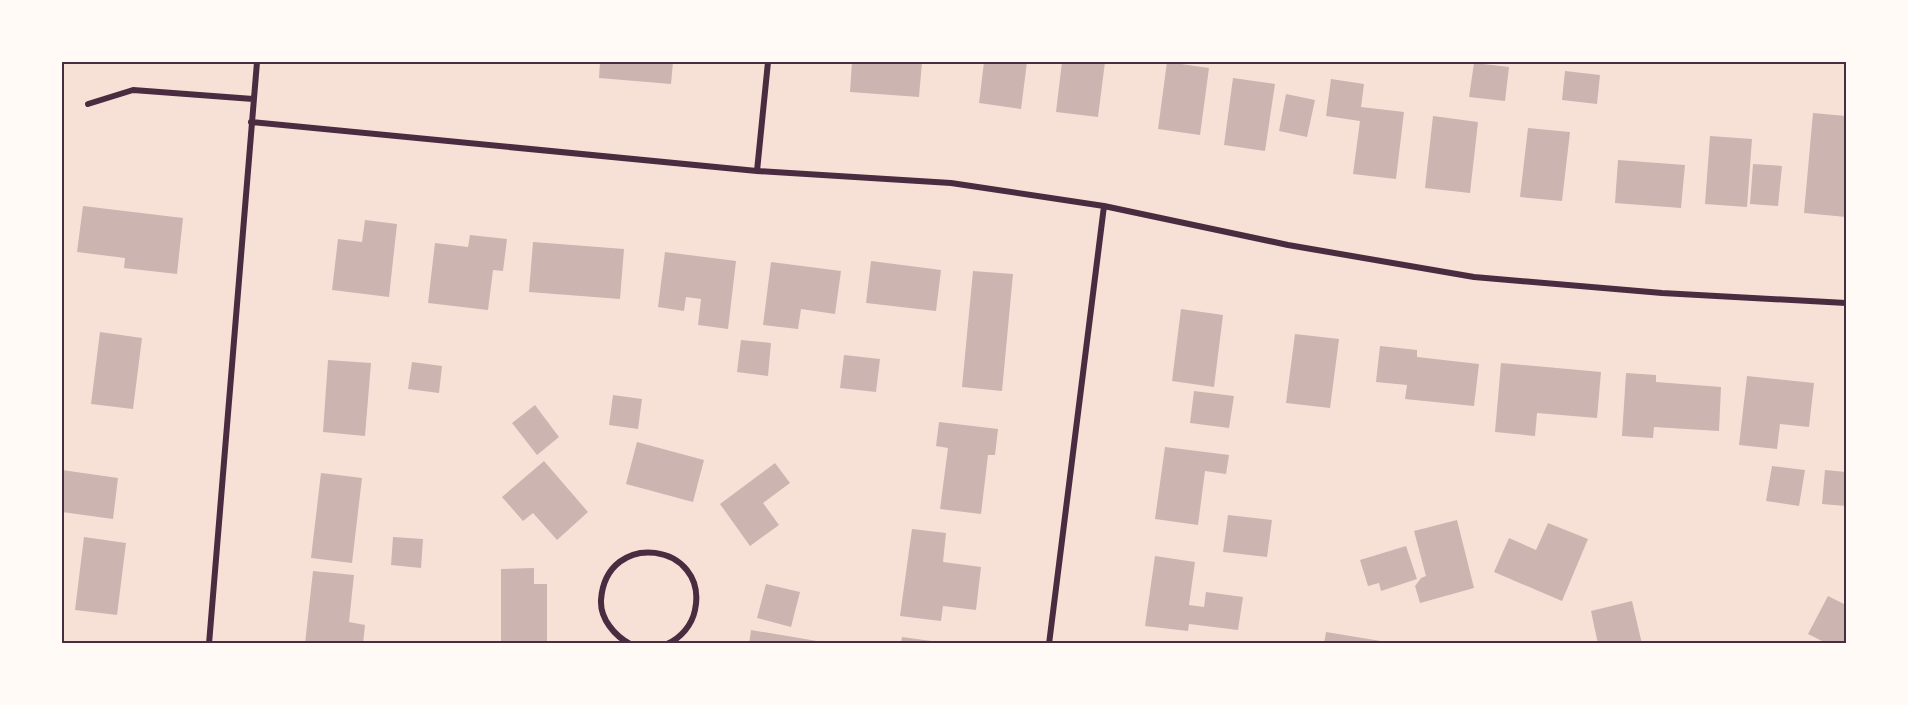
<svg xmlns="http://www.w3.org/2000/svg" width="1908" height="705" viewBox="0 0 1908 705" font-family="Manrope,sans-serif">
<rect width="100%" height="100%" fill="#f7e1d7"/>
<path fill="#ccb4b1" d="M 600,62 L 673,62 L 671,84 L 599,78 Z
M 852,62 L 922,62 L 919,97 L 850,92 Z
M 984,62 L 1027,62 L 1021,109 L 979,103 Z
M 1062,62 L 1105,62 L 1098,117 L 1056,112 Z
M 1167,62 L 1209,68 L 1200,135 L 1158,129 Z
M 1474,63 L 1509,67 L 1505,101 L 1469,97 Z
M 1565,71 L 1600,75 L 1597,104 L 1562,100 Z
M 1233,78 L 1275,84 L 1265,151 L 1224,145 Z
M 1331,79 L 1364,84 L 1361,107 L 1404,112 L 1396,179 L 1353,174 L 1360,121 L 1326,116 Z
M 1286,94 L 1315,100 L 1307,137 L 1279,131 Z
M 1813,113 L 1846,116 L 1846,217 L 1804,213 Z
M 1433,116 L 1478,122 L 1470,193 L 1425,188 Z
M 1528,128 L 1570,132 L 1562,201 L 1520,197 Z
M 1710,136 L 1752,139 L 1747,207 L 1705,204 Z
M 1618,160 L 1685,165 L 1681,208 L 1615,203 Z
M 1753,164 L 1782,166 L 1778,206 L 1750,204 Z
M 83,206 L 183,218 L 177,274 L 124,268 L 125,258 L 77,252 Z
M 365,220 L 397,224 L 389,297 L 332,290 L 338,239 L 362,242 Z
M 470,235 L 507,239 L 503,271 L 493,270 L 488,310 L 428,303 L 435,243 L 468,247 Z
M 533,242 L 624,249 L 620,299 L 529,292 Z
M 665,252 L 736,261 L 728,329 L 698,325 L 701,299 L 686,297 L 684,311 L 658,307 Z
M 871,261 L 941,270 L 936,311 L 866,303 Z
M 771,262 L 841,271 L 835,314 L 801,309 L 798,329 L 763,325 Z
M 973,271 L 1013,274 L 1002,391 L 962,387 Z
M 1181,309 L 1223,315 L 1214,387 L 1172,381 Z
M 100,332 L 142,338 L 133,409 L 91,404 Z
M 1295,334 L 1339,339 L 1330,408 L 1286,403 Z
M 741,340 L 771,343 L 768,376 L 737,372 Z
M 1380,346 L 1417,350 L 1417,357 L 1479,364 L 1474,406 L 1405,399 L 1407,385 L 1376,382 Z
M 844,355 L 880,359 L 876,392 L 840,388 Z
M 328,360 L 371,363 L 365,436 L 323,432 Z
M 412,362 L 442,366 L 439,393 L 408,389 Z
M 1501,363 L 1601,372 L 1597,418 L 1537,413 L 1535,436 L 1495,432 Z
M 1626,373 L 1656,375 L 1656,382 L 1721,387 L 1719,431 L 1654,427 L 1653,438 L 1622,436 Z
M 1747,376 L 1814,383 L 1809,427 L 1780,424 L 1777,449 L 1739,445 Z
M 1194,391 L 1234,396 L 1229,428 L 1190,423 Z
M 613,395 L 642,399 L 638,429 L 609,425 Z
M 535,405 L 559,437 L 537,455 L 512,423 Z
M 939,422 L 998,429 L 995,455 L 988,455 L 981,514 L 940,509 L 948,448 L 936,446 Z
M 637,442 L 704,460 L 693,502 L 626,484 Z
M 1165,447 L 1229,455 L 1226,474 L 1205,471 L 1198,525 L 1155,519 Z
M 544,461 L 588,512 L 557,540 L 533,513 L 523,521 L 502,497 Z
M 775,463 L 790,483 L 763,503 L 779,525 L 750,546 L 720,504 Z
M 1772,466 L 1805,470 L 1799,506 L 1766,501 Z
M 62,470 L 118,478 L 113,519 L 62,512 Z
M 1825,470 L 1846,472 L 1846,506 L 1822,504 Z
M 321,473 L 362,478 L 352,563 L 311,558 Z
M 1228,515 L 1272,520 L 1267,557 L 1223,552 Z
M 1457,520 L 1474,588 L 1420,603 L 1415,586 L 1421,578 L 1426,576 L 1414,531 Z
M 1548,523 L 1588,539 L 1562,601 L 1494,572 L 1509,538 L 1536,550 Z
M 912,529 L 946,533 L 943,562 L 981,567 L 976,610 L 943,606 L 941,621 L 900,616 Z
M 84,537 L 126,543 L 117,615 L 75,610 Z
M 393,537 L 423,539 L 421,568 L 391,565 Z
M 1406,546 L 1417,579 L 1381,591 L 1379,583 L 1368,586 L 1360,560 Z
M 1155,556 L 1195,562 L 1189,605 L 1204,607 L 1206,592 L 1243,597 L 1238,630 L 1189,624 L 1188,631 L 1145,626 Z
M 534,568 L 534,584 L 547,584 L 547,644 L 501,644 L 501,569 Z
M 313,571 L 354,575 L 349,622 L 365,625 L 363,644 L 305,644 Z
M 766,584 L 800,592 L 791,627 L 757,618 Z
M 1828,596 L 1846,605 L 1846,644 L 1828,644 L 1808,634 Z
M 1632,601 L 1642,644 L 1598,644 L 1591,611 Z
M 751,630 L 823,642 L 823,644 L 749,644 Z
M 1326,632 L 1387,642 L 1386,644 L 1324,644 Z
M 902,637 L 939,642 L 939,644 L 901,644 Z"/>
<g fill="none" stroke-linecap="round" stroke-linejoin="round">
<path stroke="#4a2c40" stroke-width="6" d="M 88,104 L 133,90 L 253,99
M 251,122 L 757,171 L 951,183 L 1104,206 L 1288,245 L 1474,277 L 1662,293 L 1846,303
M 757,171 L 768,62
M 209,644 L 257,62
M 630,644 C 615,636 600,619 601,600 C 606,528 709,543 695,610 C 692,625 681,638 667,644
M 1049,644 L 1104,206"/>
</g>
<rect width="1908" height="705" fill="none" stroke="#fffaf5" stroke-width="126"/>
<rect x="63" y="63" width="1782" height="579" fill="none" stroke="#4a2c40" stroke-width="2"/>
</svg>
